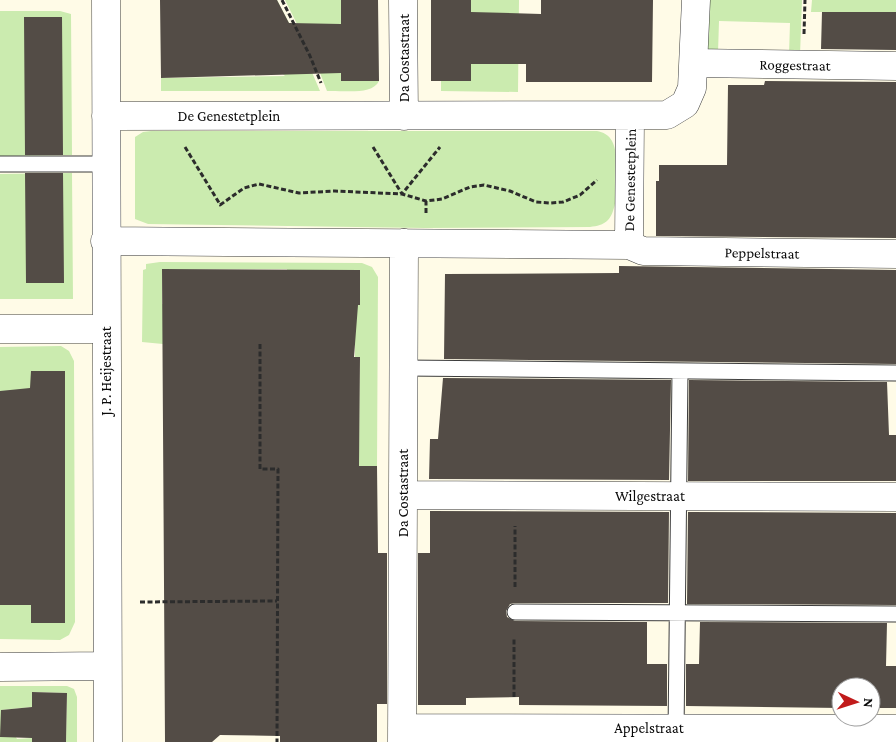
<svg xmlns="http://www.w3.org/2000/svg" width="896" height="742" viewBox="0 0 896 742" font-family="'Crimson Pro',serif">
<rect width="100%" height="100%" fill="#fffbe7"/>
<path fill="#cbebaf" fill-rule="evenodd" d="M 202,0 L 277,0 L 299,42 L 320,91 L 161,91 L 161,78 L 285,76 Z
M 285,0 L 341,0 L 341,81 L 379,81 C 372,96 341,90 327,91 L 313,55 L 331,34 L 331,24 L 297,24 Z
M 471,0 L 519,0 L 518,92 L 441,91 L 441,81 L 471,80 Z
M 708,0 L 802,0 L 800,55 L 789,55 L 790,23 L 719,21 L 718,53 L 707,52 Z
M 812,0 L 896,0 L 896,12 L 811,12 Z
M 0,11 L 60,11 L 71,14 L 72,155 L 0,156 Z
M 151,131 L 597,131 C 603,132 609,135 612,141 C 620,155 620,209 608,220 C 603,225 597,226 590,227 L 425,228 L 148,224 L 135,219 L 135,137 L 143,132 Z
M 72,173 L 73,299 L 0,299 L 0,174 Z
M 160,262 L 362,263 L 372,267 L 378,277 L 377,466 L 336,466 L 163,344 L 142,342 L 143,270 L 146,269 L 146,264 ZM 162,269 L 287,269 L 287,305 L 162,304 ZM 297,270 L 360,270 L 360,304 L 343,305 ZM 355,345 L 355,357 L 360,358 L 359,452 L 325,357 Z
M 61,346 L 69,351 L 74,361 L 75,622 L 69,635 L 60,640 L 0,639 L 0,347 Z
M 0,686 L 67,686 L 74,689 L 77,697 L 77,742 L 66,742 L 67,693 L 32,692 L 32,707 L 1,710 L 17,739 L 32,738 L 32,742 L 0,742 Z"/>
<path fill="#534c46" d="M 160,0 L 277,0 L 289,23 L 341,24 L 341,0 L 378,0 L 379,81 L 341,81 L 341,73 L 161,78 Z
M 431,0 L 471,0 L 471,12 L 541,14 L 541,0 L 653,0 L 652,82 L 526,82 L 526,64 L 471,64 L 471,81 L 431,81 Z
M 822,12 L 896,12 L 896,50 L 821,49 Z
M 24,17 L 62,17 L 63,155 L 25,155 Z
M 765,81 L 896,82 L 896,238 L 656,236 L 656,181 L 659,181 L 659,165 L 727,165 L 728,85 L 764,85 Z
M 25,173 L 63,173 L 64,283 L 26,283 Z
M 619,266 L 896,270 L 896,364 L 444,359 L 445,274 L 619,273 Z
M 162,269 L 360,270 L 360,305 L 358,305 L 354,357 L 360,357 L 359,466 L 377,466 L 378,553 L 387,553 L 387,704 L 377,704 L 377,742 L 280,742 L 280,736 L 220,735 L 212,742 L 165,742 Z
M 31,371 L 65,371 L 65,623 L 31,623 L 31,605 L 0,605 L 0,391 L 30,388 Z
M 443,378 L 671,380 L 669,480 L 429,479 L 430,439 L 438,439 Z
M 689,380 L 887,382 L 889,435 L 896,435 L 896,481 L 688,481 Z
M 430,511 L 669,512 L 668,603 L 515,603 L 510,604 L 506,611 L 507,617 L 515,621 L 647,622 L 647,664 L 667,664 L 667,706 L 519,705 L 519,697 L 466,698 L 466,705 L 418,705 L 418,553 L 430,553 Z
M 688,512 L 896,513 L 896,605 L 687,604 Z
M 700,622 L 887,623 L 886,666 L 896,666 L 896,708 L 871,708 L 871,687 L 841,687 L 841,708 L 686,706 L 686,664 L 699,664 Z
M 32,692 L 67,693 L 66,742 L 32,742 L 32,738 L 0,737 L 1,710 L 32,707 Z"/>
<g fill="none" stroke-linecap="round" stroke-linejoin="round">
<defs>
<path id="service" d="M 0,164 L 105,164
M 404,368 L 896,373
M 515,612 L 896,614
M 676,734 L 680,371"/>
<path id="minor" d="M 106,0 L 108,742
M 403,0 L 404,116
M 694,63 L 896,66
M 106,116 L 667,115 L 685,104 L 692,88 L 696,0
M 105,241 L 629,245 L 643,251 L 896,254
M 629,245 L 630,117
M 0,329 L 105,329
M 403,495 L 896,497
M 0,667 L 107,666
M 402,728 L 896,729
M 402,742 L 404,243"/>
</defs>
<use href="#service" stroke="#3d3d3d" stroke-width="17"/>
<use href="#minor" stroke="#3d3d3d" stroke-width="29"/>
<path stroke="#2c2c2c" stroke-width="3" stroke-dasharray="5 2.5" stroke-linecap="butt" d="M 282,0 L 310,56 L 321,83
M 804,34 L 805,0
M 185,147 L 221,206
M 373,147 L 402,194 L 440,147
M 220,205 L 244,188 L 259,184 L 299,193 L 335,191 L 402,194 L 426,201 L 442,199 L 470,187 L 484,185 L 510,191 L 536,202 L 550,203 L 563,202 L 580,195 L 597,180
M 426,213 L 426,201
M 260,344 L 260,469 L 278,469 L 277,742
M 515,587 L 515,526
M 140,602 L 277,601
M 514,697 L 514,638"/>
<use href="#service" stroke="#fff" stroke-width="15"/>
<use href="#minor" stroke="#fff" stroke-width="28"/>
</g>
<g text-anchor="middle" stroke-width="5" stroke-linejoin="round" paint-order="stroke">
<g font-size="15" fill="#0a0a0a" stroke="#fff">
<text transform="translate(404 58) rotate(-90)" y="5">Da Costastraat</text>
<text transform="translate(795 65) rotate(1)" y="5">Roggestraat</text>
<text x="229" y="121">De Genestetplein</text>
<text transform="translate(630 180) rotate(-89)" y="5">De Genestetplein</text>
<text transform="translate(762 253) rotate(1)" y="5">Peppelstraat</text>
<text transform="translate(106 371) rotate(-90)" y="5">J. P. Heijestraat</text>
<text transform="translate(403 493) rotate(-90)" y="5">Da Costastraat</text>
<text x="650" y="501">Wilgestraat</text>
<text x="649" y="733">Appelstraat</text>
</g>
</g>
<g transform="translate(856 702) rotate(94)"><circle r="24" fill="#ffffff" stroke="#9d9d9d"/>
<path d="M0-4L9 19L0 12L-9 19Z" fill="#c11b1b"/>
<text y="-8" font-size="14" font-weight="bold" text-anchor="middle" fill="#0a0a0a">N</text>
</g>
</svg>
